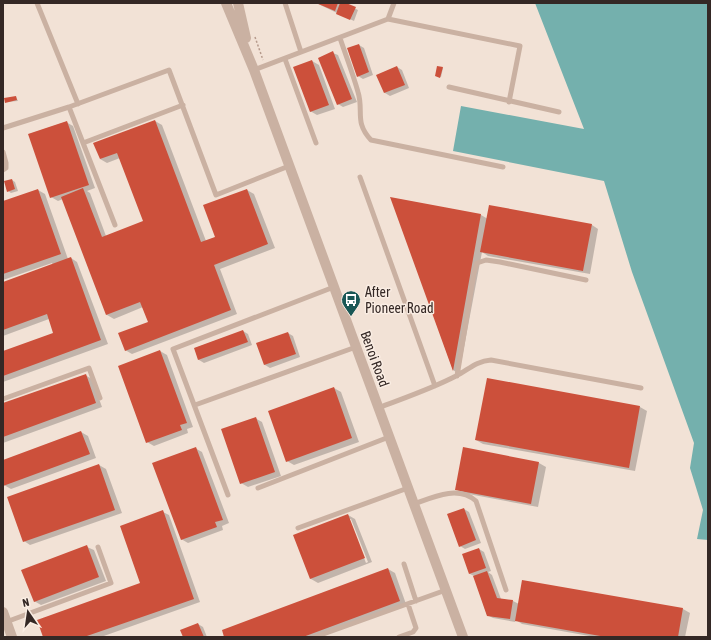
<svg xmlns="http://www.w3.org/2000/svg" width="711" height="640" viewBox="0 0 711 640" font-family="'Asap Condensed',sans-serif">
<rect width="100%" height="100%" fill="#f2e2d6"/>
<path fill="#74b0ad" d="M 535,3 L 708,3 L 708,540 L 697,539 L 703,510 L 690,468 L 694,443 L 632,272 L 604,181 L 453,151 L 461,106 L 584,129 Z"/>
<path fill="#0003" fill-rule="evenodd" d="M 316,3 L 346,3 L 346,4 L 358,10 L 354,21 Z
M 359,45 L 364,48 L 373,75 L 363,79 L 358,76 Z
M 333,53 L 338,55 L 357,102 L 343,107 L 338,104 Z
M 312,61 L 319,65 L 335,109 L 317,115 L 310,111 Z
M 397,67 L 402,70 L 409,88 L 390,96 L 385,93 L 378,75 Z
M 442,68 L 443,68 L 441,77 L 437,76 Z
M 16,97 L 18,101 L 6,102 Z
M 155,121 L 162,125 L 206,241 L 216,237 L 247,190 L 254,194 L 275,248 L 220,269 L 237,314 L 132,354 L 125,350 L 149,322 L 143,307 L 114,319 L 107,315 L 63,199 L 58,201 L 51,197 L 66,122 L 73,126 L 95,188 L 87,191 L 90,193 L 106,236 L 145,222 L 120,158 L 107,163 L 100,159 Z
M 12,180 L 15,182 L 18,191 L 11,193 L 8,191 Z
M 38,190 L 45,194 L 68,259 L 71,258 L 77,262 L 108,344 L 3,382 L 3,352 L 55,333 L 49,319 L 3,336 L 3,283 L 53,265 L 52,263 L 3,280 L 3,202 Z
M 392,198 L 481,215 L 488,219 L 592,225 L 598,229 L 590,274 L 488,256 L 482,252 L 459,374 L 453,370 Z
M 243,331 L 248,334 L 252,345 L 204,363 L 199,360 L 195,348 Z
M 288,333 L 293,336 L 300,357 L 270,368 L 265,365 L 258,343 Z
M 160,351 L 167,355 L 193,427 L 187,429 L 188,433 L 154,446 L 147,442 Z
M 85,375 L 92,379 L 102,407 L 3,443 L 3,404 Z
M 334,388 L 341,392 L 359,442 L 294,465 L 287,461 Z
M 640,407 L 647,411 L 635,471 L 483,444 L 476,440 Z
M 255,418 L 262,422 L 281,476 L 248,487 L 241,483 Z
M 81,432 L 88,436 L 96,458 L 11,489 L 4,485 L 3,461 Z
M 195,448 L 202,452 L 229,523 L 222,526 L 223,530 L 188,543 L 181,539 Z
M 464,448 L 539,463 L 546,467 L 538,507 L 463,493 L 456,489 Z
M 99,465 L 106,469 L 122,513 L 30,545 L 24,541 Z
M 464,509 L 469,512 L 481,543 L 465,549 L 460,546 L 448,514 Z
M 163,512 L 169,515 L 200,602 L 101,637 L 45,637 L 142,584 Z
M 348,515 L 355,519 L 372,562 L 318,583 L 311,579 L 294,536 ZM 349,519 L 351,519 L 368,562 L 366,563 Z
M 87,547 L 94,550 L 106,581 L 41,605 L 34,601 Z
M 479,549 L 484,552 L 491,571 L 488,572 L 492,575 L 501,599 L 513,601 L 519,604 L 523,581 L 683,609 L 690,613 L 685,637 L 595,637 L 522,624 L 516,620 L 515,622 L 493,618 L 487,615 L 474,576 L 470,574 L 463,555 Z
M 388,569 L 395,573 L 406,604 L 320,637 L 226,637 Z
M 198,624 L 203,627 L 207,637 L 184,637 Z"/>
<path fill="#cc503b" d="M 316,3 L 338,3 L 335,11 Z
M 340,3 L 346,3 L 356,7 L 350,20 L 336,14 Z
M 359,44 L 369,72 L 357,77 L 347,48 Z
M 333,51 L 352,99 L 337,105 L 318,58 Z
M 312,60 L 329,105 L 310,112 L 293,67 Z
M 397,66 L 405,85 L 384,93 L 376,75 Z
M 437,66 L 443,67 L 440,78 L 435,76 Z
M 16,96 L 17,100 L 5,103 L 4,98 Z
M 155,120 L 201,242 L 215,237 L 203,205 L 247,189 L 268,244 L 214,265 L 231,310 L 125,351 L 118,333 L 148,322 L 140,302 L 106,315 L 61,197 L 83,188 L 102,237 L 143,221 L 117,153 L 100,159 L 93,143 Z
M 67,121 L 89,185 L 50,198 L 28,134 Z
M 12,179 L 15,189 L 7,192 L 4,181 Z
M 38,189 L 61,254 L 3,274 L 3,201 Z
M 390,197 L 481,214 L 453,371 Z
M 489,205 L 592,224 L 583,271 L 480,252 Z
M 71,257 L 101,340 L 3,376 L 3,351 L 53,333 L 47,314 L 3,330 L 3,282 Z
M 243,330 L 248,342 L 198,360 L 194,348 Z
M 288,332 L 296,354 L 264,365 L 256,343 Z
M 160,350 L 187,423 L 180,425 L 182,430 L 146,443 L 118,366 Z
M 86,374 L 96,403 L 3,437 L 3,403 Z
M 487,378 L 640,406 L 629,468 L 475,440 Z
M 334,387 L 352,438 L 286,462 L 268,411 Z
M 256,417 L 275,472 L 240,484 L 221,429 Z
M 81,431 L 90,454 L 3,486 L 3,460 Z
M 196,447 L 223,520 L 215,522 L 217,527 L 181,540 L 152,463 Z
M 463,447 L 539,462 L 531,504 L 455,490 Z
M 99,464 L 115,510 L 23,542 L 7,497 Z
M 464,508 L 476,540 L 459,547 L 447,514 Z
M 163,510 L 194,599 L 84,637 L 43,637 L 37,620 L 140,583 L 120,526 Z
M 348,514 L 365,558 L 310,579 L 293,535 Z
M 87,545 L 99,577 L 34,602 L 21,570 Z
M 479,548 L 486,568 L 469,574 L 462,554 Z
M 388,568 L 400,601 L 303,637 L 224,637 L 222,630 Z
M 487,571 L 497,598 L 513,600 L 510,619 L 487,616 L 473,576 Z
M 522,580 L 683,608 L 678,637 L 606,637 L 515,621 Z
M 198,623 L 204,637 L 183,637 L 180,630 Z"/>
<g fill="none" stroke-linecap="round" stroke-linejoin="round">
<path stroke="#b69a8c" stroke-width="1.5" stroke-dasharray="2 2" stroke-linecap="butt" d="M 255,37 L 263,60"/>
<path stroke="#cab1a2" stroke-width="5" d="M 37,3 L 78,104
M 285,3 L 301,52
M 388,19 L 394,3
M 340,38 C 346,56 353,74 358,92 C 364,111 354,122 371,140 L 503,167
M 285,59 L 316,143
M 254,70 L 388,19 L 520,46 L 509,102
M 449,87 L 559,112
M 69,107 L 115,225
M 3,128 L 69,107 L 169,70 L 216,195 L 289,166
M 83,143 L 183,105
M 3,152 L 6,163 L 6,168 L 3,170
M 360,177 L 435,386
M 457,376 L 474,273 L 477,263 L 486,260 L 500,262 L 586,280
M 3,399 L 89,368 L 100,398
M 195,405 L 356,347
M 378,408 C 404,398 431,389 456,376 C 468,370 476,361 491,360 L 641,388
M 258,488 L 389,437
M 228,495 L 173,349 L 334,287
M 414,504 C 433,497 458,485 476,501 L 506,590
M 298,528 L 408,488
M 404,564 L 416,601
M 6,622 L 111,583 L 98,547
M 315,637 L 446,590
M 399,637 L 413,632 L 416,628 L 408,604"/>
<path stroke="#cab1a2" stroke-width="10" d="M 226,3 L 254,70 L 463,637
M 238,3 L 246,38
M 3,612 L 12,637"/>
</g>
<defs>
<symbol id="bus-pin" viewBox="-11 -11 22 30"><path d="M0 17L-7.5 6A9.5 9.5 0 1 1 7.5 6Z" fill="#195755" stroke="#faede3"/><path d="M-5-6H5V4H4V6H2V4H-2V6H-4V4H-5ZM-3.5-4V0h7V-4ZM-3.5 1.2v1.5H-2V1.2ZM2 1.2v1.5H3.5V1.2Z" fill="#fff"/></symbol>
</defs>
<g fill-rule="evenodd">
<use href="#bus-pin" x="340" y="289" width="22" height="30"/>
</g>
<g text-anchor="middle" stroke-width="3" stroke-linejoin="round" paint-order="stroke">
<g font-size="14" fill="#342825" stroke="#faede3" text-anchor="start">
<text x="365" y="297">After<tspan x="365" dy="16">Pioneer Road</tspan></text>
</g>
<g font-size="14" fill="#342825" stroke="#faede3">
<text transform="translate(375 359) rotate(70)" y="5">Benoi Road</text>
</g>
</g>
<rect width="711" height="640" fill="none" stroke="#342825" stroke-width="8"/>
<g transform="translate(28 612) rotate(347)" stroke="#faede3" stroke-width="3" paint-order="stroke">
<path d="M0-3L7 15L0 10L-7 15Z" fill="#342825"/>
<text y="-6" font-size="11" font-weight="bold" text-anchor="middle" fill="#342825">N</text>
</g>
</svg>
